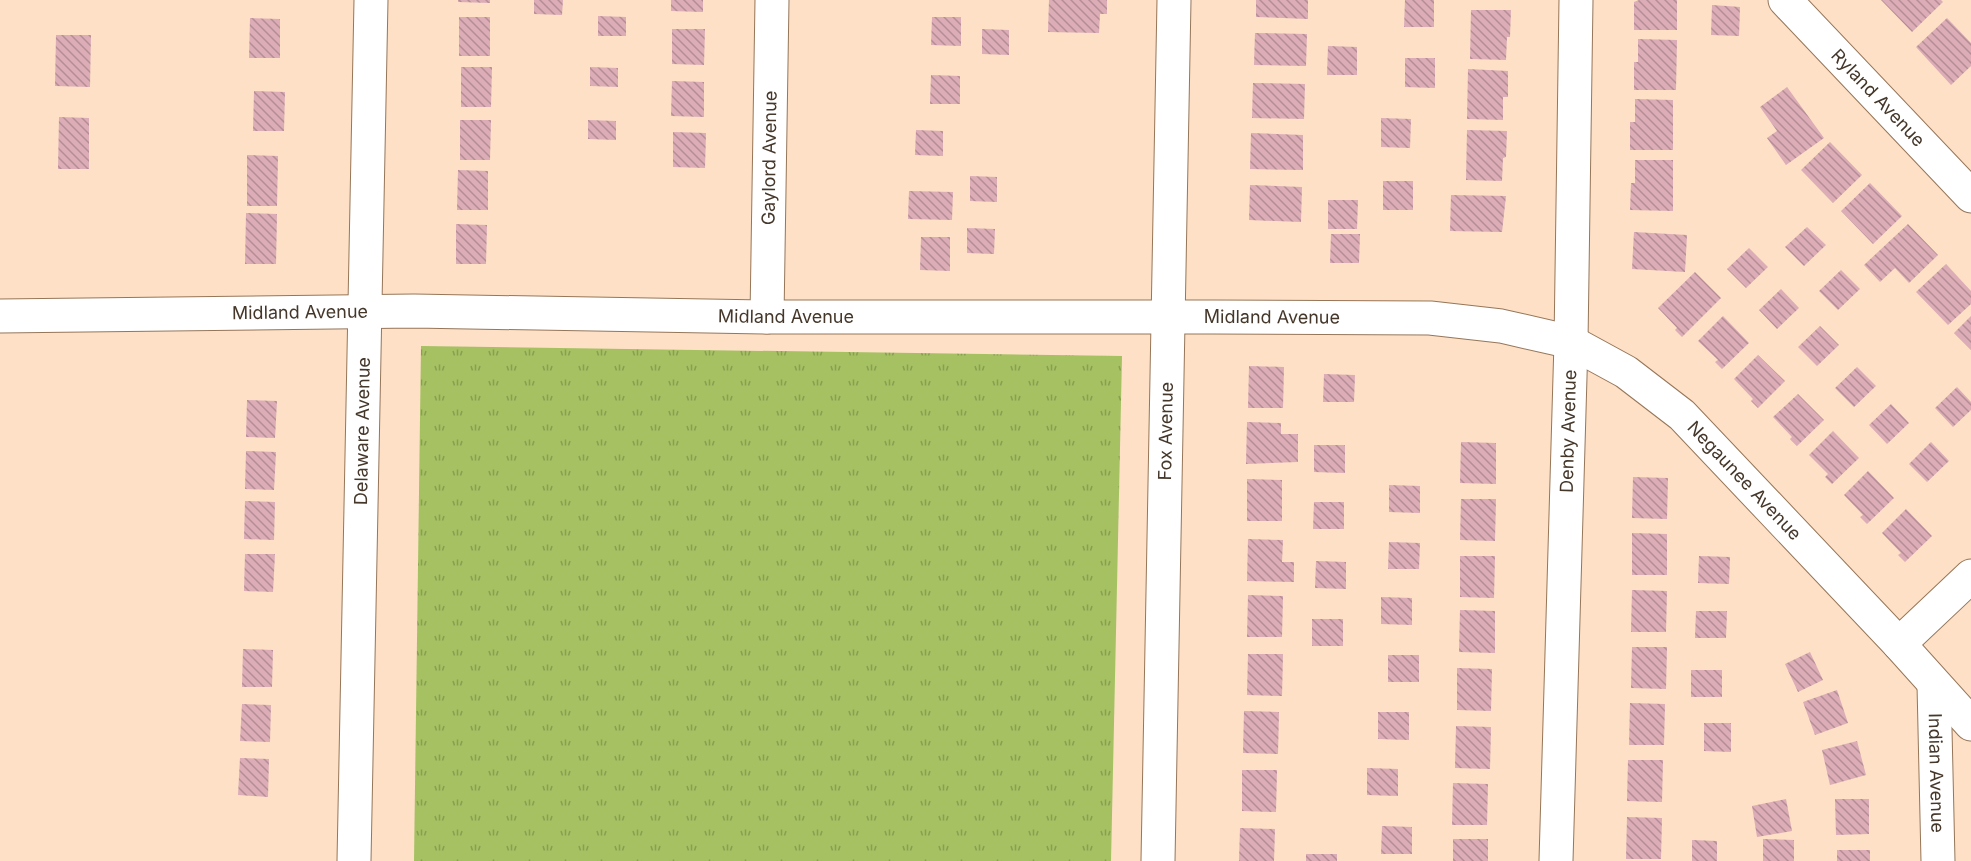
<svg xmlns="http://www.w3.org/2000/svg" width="1971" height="861" viewBox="0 0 1971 861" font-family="Inter,sans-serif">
<defs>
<pattern id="grass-tufts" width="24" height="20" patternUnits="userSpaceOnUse" patternTransform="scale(1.5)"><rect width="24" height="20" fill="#a5c162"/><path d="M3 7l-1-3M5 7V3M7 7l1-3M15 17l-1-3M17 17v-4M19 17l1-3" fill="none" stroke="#889e51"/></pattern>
<pattern id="building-back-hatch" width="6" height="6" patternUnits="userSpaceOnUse" patternTransform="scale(1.5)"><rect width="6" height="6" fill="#dcacb7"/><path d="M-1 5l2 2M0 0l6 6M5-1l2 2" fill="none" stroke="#b48d95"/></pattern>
</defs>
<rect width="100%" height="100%" fill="#fde0c6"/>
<path fill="url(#grass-tufts)" d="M 421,346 L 1122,356 L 1111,861 L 414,861 Z"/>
<path fill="url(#building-back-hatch)" d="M 458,0 L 490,0 L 490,3 L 458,2 Z
M 534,0 L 563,0 L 562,15 L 534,14 Z
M 671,0 L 703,0 L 703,12 L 671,11 Z
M 1049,0 L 1107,0 L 1107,14 L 1100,14 L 1099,33 L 1048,32 Z
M 1256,0 L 1308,0 L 1308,19 L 1256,17 Z
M 1405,0 L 1434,0 L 1434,27 L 1404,27 Z
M 1639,0 L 1677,0 L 1677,30 L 1634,30 L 1634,2 Z
M 1881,0 L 1941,0 L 1943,2 L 1912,32 Z
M 1712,5 L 1740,7 L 1739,36 L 1711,35 Z
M 1471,10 L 1511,10 L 1510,37 L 1507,37 L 1506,60 L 1470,59 Z
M 598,16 L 626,17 L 626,36 L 598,36 Z
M 459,17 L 490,17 L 490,56 L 459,56 Z
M 932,17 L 961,17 L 961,46 L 931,45 Z
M 250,18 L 280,19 L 280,58 L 249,58 Z
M 1947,18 L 1971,43 L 1971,66 L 1951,85 L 1916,47 Z
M 672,29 L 705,29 L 704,65 L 672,64 Z
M 982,29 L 1009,30 L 1009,55 L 982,54 Z
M 1255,33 L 1307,34 L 1306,66 L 1254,65 Z
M 56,35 L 91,35 L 90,87 L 55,86 Z
M 1638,39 L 1677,40 L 1676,90 L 1634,90 L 1634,62 L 1638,62 Z
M 1328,46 L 1357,47 L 1357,75 L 1327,75 Z
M 1405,58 L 1435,58 L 1435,88 L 1405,87 Z
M 461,67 L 492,67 L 491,107 L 461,107 Z
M 590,67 L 618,68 L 618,87 L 590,86 Z
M 1468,69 L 1508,71 L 1508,97 L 1503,97 L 1503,120 L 1467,119 Z
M 931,75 L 960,76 L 960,104 L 930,104 Z
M 672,81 L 704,82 L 704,117 L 671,116 Z
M 1253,83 L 1305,84 L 1304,119 L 1252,118 Z
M 1787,87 L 1824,138 L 1786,165 L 1767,138 L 1777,131 L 1760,107 Z
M 254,91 L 285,92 L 284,131 L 253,131 Z
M 1635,99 L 1673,100 L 1673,150 L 1630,150 L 1630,122 L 1635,122 Z
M 59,117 L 89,118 L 89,169 L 58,169 Z
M 1381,118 L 1411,119 L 1410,148 L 1381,147 Z
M 460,120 L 491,120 L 490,160 L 460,160 Z
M 588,120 L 616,121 L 616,140 L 588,139 Z
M 916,130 L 943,131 L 943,156 L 915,155 Z
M 1467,130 L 1507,131 L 1506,157 L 1503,158 L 1502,181 L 1466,180 Z
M 673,132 L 706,133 L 705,168 L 673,167 Z
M 1251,133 L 1303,135 L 1303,170 L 1250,169 Z
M 1830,142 L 1862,175 L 1833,203 L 1801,170 Z
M 247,155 L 278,156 L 277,206 L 247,206 Z
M 1635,160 L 1673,160 L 1673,211 L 1630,210 L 1631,183 L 1635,183 Z
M 458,170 L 488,171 L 488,210 L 457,210 Z
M 970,176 L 997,177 L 997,202 L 970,201 Z
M 1383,181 L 1413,181 L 1413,210 L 1383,210 Z
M 1870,183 L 1902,216 L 1873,244 L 1841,211 Z
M 1250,185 L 1302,187 L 1301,222 L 1249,220 Z
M 909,191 L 953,192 L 952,220 L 908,219 Z
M 1451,195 L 1506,196 L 1502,232 L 1450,231 Z
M 1328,200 L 1358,200 L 1357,229 L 1328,229 Z
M 246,213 L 277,214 L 276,264 L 245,264 Z
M 456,224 L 487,225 L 486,264 L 456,264 Z
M 1908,224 L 1938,255 L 1909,283 L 1895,268 L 1880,282 L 1864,265 Z
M 1807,227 L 1826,245 L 1804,266 L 1785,247 Z
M 967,228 L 995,229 L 994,254 L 967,253 Z
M 1634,232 L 1687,235 L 1685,272 L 1632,269 Z
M 1331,234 L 1360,234 L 1359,263 L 1330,263 Z
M 921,237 L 950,237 L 950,271 L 920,270 Z
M 1749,248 L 1768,267 L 1746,288 L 1727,269 Z
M 1946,264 L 1971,291 L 1971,304 L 1948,325 L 1916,292 Z
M 1841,270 L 1860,289 L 1838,310 L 1819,291 Z
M 1695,272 L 1721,298 L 1682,337 L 1675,330 L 1677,328 L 1658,308 Z
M 1781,289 L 1799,308 L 1777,329 L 1759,310 Z
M 1723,316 L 1749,343 L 1722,369 L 1715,362 L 1718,360 L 1698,341 Z
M 1971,316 L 1971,350 L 1954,333 Z
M 1820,326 L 1839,345 L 1817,366 L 1798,347 Z
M 1758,355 L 1785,381 L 1758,408 L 1751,401 L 1753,399 L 1734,379 Z
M 1249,366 L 1284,367 L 1283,408 L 1248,408 Z
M 1857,367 L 1876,386 L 1854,407 L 1835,388 Z
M 1324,374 L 1355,375 L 1354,402 L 1323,402 Z
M 1957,387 L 1971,402 L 1971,410 L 1953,427 L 1935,408 Z
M 1798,394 L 1824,420 L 1797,446 L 1790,439 L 1792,437 L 1773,417 Z
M 247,400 L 277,401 L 275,438 L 246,437 Z
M 1891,404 L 1909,423 L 1887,444 L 1869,425 Z
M 1247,422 L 1281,423 L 1281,434 L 1298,434 L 1298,462 L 1246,464 Z
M 1833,431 L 1859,458 L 1832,484 L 1825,477 L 1828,474 L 1809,455 Z
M 1461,442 L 1496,443 L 1496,484 L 1460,483 Z
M 1931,442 L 1949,461 L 1927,482 L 1909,464 Z
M 1314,445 L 1345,445 L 1345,473 L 1314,472 Z
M 246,451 L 276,452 L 274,490 L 245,489 Z
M 1868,471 L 1894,498 L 1867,524 L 1860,517 L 1863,515 L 1844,495 Z
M 1633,477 L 1668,478 L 1667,519 L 1632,518 Z
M 1247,479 L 1282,480 L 1282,521 L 1247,521 Z
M 1389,485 L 1420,486 L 1420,513 L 1389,512 Z
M 1461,499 L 1496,499 L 1495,541 L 1460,540 Z
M 245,501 L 275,502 L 274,540 L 244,539 Z
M 1314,502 L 1344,502 L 1344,529 L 1313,529 Z
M 1906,509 L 1932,536 L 1905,562 L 1898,555 L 1901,553 L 1882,533 Z
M 1632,533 L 1667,534 L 1667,575 L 1632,575 Z
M 1248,539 L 1283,540 L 1282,562 L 1294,562 L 1294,582 L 1247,581 Z
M 1389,542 L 1420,543 L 1419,569 L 1388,569 Z
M 245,554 L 275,554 L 273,592 L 244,591 Z
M 1460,556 L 1495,556 L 1494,598 L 1460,597 Z
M 1699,556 L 1730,557 L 1729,584 L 1698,583 Z
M 1316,561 L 1346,562 L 1346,589 L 1315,588 Z
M 1632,590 L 1667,591 L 1666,632 L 1631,632 Z
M 1248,595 L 1283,596 L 1282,637 L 1247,637 Z
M 1381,597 L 1412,598 L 1412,625 L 1381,624 Z
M 1460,610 L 1495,611 L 1495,653 L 1459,652 Z
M 1696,611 L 1727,611 L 1726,638 L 1695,638 Z
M 1312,619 L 1343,619 L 1343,646 L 1312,646 Z
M 1632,647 L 1667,647 L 1666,689 L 1631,688 Z
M 243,649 L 273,650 L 272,687 L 242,687 Z
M 1810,652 L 1823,680 L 1798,692 L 1785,664 Z
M 1248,654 L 1283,654 L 1282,696 L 1247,695 Z
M 1388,655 L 1419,655 L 1419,682 L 1388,682 Z
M 1457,668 L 1492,669 L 1491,711 L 1457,710 Z
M 1691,670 L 1722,670 L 1722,697 L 1691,697 Z
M 1837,690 L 1848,723 L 1815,735 L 1803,702 Z
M 1630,703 L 1665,704 L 1664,745 L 1629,745 Z
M 242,704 L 271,705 L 270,742 L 240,741 Z
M 1244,711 L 1279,712 L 1278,754 L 1243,753 Z
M 1378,712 L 1409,712 L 1409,740 L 1378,739 Z
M 1704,723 L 1731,723 L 1731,752 L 1704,751 Z
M 1456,726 L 1491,727 L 1490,769 L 1455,768 Z
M 1857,741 L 1866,775 L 1830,785 L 1822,750 Z
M 240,758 L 269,759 L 268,797 L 238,795 Z
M 1628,760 L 1663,760 L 1662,802 L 1627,801 Z
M 1367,768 L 1398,769 L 1398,796 L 1367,795 Z
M 1242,770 L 1277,770 L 1276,812 L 1242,811 Z
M 1453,783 L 1488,784 L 1487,825 L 1452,825 Z
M 1786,799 L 1792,831 L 1757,837 L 1752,806 Z
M 1835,799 L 1869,799 L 1869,834 L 1836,835 Z
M 1627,817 L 1662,818 L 1661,859 L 1626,859 Z
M 1382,826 L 1412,827 L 1412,854 L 1381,854 Z
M 1240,828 L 1275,829 L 1274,861 L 1239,861 Z
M 1453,839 L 1488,839 L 1488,861 L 1453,861 Z
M 1763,839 L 1794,840 L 1794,861 L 1763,861 Z
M 1692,840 L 1717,841 L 1717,861 L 1692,861 Z
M 1837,850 L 1870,850 L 1870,861 L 1837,861 Z
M 1306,854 L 1337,854 L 1337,861 L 1306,861 Z"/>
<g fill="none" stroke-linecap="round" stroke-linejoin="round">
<defs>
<g id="minor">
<path id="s1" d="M 1785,0 L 1971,196"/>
<path id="s2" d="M 0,316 L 414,311 L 767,317 L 1213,317 L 1430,318 L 1501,326 L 1571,342 L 1626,372 L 1682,415 L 1899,644 L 1971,724"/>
<path id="s3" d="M 767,317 L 772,0"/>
<path d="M 1899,644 L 1971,576"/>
<path id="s4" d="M 1934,685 L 1938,861"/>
<path id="s5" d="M 354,861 L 371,0"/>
<path id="s6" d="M 1158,861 L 1174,0"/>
<path id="s7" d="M 1556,861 L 1571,342 L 1576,0"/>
</g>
</defs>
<use href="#minor" stroke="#967659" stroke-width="35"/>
<use href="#minor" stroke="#fff" stroke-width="33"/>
</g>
<g text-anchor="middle" stroke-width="6" stroke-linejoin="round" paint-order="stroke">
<g font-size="18" fill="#45372a" stroke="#fff0e3">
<text dy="6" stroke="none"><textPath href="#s1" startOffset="135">Ryland Avenue</textPath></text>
<text dy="6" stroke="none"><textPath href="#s3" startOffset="159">Gaylord Avenue</textPath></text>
<text dy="6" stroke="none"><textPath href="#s2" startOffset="300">Midland Avenue</textPath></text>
<text dy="6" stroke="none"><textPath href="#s2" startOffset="786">Midland Avenue</textPath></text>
<text dy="6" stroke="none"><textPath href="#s2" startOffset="1272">Midland Avenue</textPath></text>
<text dy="6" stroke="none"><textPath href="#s5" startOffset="430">Delaware Avenue</textPath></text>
<text dy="6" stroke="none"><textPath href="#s6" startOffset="430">Fox Avenue</textPath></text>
<text dy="6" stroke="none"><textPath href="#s7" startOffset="430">Denby Avenue</textPath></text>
<text dy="6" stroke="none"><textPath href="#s2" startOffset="1797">Negaunee Avenue</textPath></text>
<text dy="6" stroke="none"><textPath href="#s4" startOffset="88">Indian Avenue</textPath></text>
</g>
</g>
</svg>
